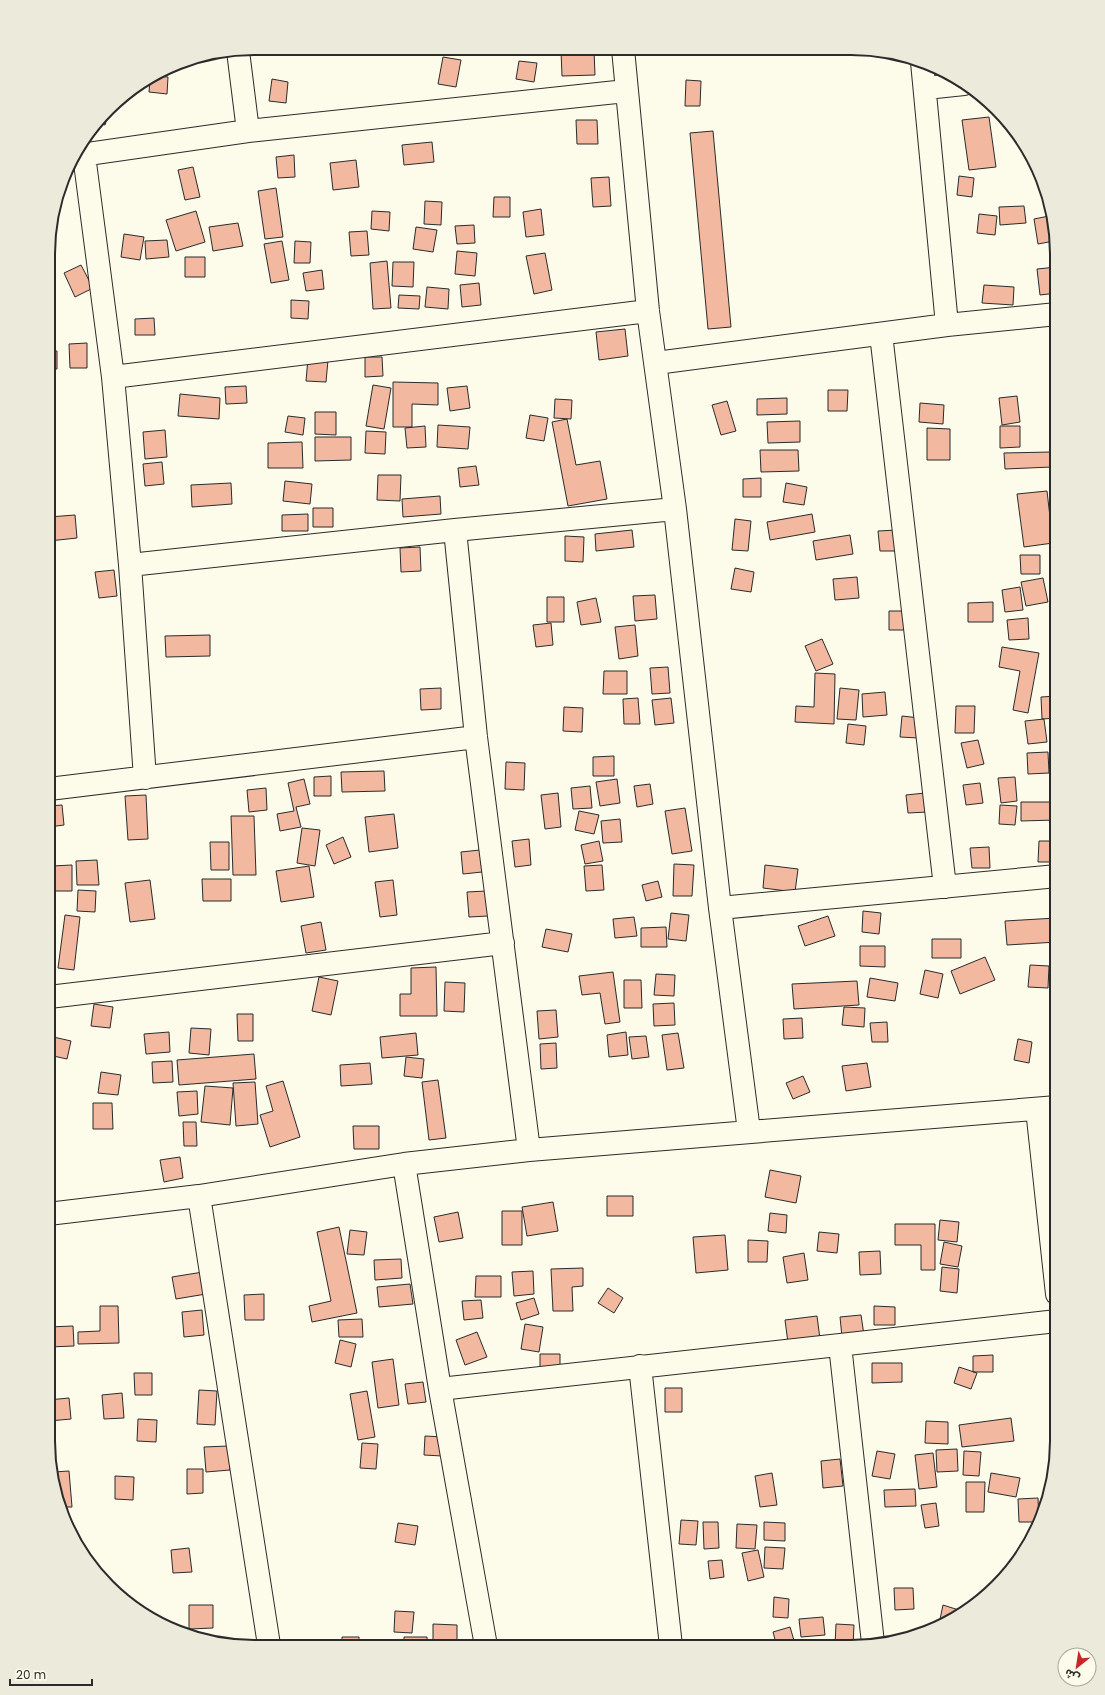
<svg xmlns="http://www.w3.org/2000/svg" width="1105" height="1695" viewBox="0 0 1105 1695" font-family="Poppins,'Noto Sans Arabic',sans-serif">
<rect width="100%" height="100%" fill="#fdfbea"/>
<path fill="#f2b8a0" stroke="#2b2b2b" d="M 594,50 L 595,75 L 562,76 L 561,51 Z
M 443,57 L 461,60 L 456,87 L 438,84 Z
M 519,61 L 537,63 L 534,82 L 516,79 Z
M 155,76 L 168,77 L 167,94 L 149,92 L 150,80 Z
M 272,79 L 288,82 L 286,103 L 269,101 Z
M 686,80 L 701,81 L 700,106 L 685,106 Z
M 109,111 L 105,125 L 100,123 Z
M 989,117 L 996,167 L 969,170 L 962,120 Z
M 576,120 L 597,120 L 598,144 L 577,144 Z
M 713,131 L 731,327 L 708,329 L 690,133 Z
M 432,142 L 434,162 L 404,165 L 402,145 Z
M 294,155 L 295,177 L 278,178 L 276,157 Z
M 356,160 L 359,187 L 333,190 L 330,163 Z
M 193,167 L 200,197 L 185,200 L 178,170 Z
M 959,176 L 974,178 L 972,197 L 957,195 Z
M 609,177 L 611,206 L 593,207 L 591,178 Z
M 276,188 L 283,237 L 265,239 L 258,191 Z
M 494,197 L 510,197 L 510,217 L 493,217 Z
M 425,201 L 442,202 L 441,225 L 424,224 Z
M 1024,206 L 1026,223 L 1000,225 L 999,207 Z
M 541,209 L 544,235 L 526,237 L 523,212 Z
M 196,211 L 205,242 L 176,251 L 166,220 Z
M 372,211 L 390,212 L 389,231 L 371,229 Z
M 979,214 L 997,216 L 995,235 L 977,233 Z
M 1049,216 L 1054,241 L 1038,244 L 1034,219 Z
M 238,223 L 243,246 L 213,251 L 209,227 Z
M 474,225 L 475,243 L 457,244 L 455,226 Z
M 416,227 L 437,230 L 433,252 L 413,249 Z
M 367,231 L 369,255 L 351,256 L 349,232 Z
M 124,234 L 144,237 L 140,260 L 121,257 Z
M 167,240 L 169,257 L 146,259 L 145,241 Z
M 282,241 L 289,280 L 271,283 L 264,244 Z
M 295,241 L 311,242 L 310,263 L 294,263 Z
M 457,251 L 477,253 L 475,276 L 455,274 Z
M 545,253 L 552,290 L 534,294 L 526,256 Z
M 185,257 L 205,257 L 205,277 L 185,277 Z
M 387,261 L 391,308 L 373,309 L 370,263 Z
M 393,262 L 414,262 L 413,287 L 392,286 Z
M 81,265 L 93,288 L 75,297 L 64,273 Z
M 1057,267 L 1057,293 L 1040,295 L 1037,269 Z
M 322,270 L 324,289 L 306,291 L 303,273 Z
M 479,283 L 481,305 L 462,307 L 460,285 Z
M 984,285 L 1014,287 L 1013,305 L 982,303 Z
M 427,287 L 449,289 L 448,309 L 425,307 Z
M 399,295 L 420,296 L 419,309 L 398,308 Z
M 291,300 L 309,301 L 308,319 L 291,318 Z
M 154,318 L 155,335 L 135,335 L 135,319 Z
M 625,329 L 628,356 L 599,360 L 596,332 Z
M 87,343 L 87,368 L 70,368 L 69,344 Z
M 50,351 L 57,351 L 57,369 L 50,369 Z
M 365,357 L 382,357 L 383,376 L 365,377 Z
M 308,358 L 328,360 L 326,382 L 306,381 Z
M 393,382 L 438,383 L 438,405 L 412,404 L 412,427 L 393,427 Z
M 373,385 L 391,388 L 384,429 L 366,426 Z
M 246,386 L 247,403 L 226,404 L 225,387 Z
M 467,386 L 470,408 L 450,411 L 447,388 Z
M 828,390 L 848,390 L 847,411 L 828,411 Z
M 180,394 L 220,398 L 219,419 L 178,416 Z
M 1017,396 L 1020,422 L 1002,425 L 999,398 Z
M 787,398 L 787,414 L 757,415 L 757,399 Z
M 555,399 L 572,400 L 571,419 L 554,418 Z
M 727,401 L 736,431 L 721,435 L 712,405 Z
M 920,403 L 944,405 L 943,424 L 919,422 Z
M 315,412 L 336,412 L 336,435 L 315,434 Z
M 530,415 L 548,418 L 544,441 L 526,438 Z
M 288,416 L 305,418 L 303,435 L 285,432 Z
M 567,419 L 576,465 L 600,461 L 607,499 L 568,506 L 552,422 Z
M 800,421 L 800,442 L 768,443 L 767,422 Z
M 438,425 L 470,427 L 468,449 L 437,447 Z
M 425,426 L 426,447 L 407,448 L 405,428 Z
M 1000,426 L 1020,426 L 1020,447 L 1000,448 Z
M 927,428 L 950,429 L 950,460 L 927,460 Z
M 165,430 L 167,457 L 145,459 L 143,432 Z
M 366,431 L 386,432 L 385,454 L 365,453 Z
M 315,437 L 351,437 L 351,460 L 315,461 Z
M 302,442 L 303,468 L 268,468 L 268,443 Z
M 760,450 L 798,450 L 799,471 L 761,472 Z
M 1051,452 L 1052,467 L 1005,469 L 1004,453 Z
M 162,462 L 164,484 L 145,486 L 143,464 Z
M 476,466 L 479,485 L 460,487 L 458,468 Z
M 378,475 L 401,475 L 400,501 L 377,500 Z
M 761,478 L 761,497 L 743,497 L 743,479 Z
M 285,481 L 312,484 L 310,504 L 283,501 Z
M 231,483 L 232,504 L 192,507 L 191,485 Z
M 786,483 L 807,487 L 804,505 L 783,502 Z
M 1047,491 L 1053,543 L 1024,547 L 1017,494 Z
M 440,496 L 441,514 L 403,517 L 402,499 Z
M 313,508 L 333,508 L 333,527 L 313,527 Z
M 308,514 L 308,531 L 282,531 L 282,515 Z
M 812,514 L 815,532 L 770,540 L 767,522 Z
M 75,515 L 77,538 L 49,541 L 49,517 Z
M 735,519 L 751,521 L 748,551 L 732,550 Z
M 632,530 L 634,547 L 596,551 L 595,534 Z
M 897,530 L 898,551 L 880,551 L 878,531 Z
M 850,535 L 853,554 L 816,560 L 813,541 Z
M 565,536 L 584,537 L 583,562 L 565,561 Z
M 420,547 L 421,571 L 401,572 L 400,548 Z
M 1020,555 L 1040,555 L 1040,574 L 1021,574 Z
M 735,568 L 754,572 L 751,592 L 731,589 Z
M 114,570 L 117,596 L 99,598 L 95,572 Z
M 857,577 L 859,598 L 835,600 L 833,579 Z
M 1043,578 L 1048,602 L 1026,606 L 1021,582 Z
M 1020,587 L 1023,610 L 1005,612 L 1002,590 Z
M 655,595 L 657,619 L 635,621 L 633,596 Z
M 547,597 L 564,597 L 564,622 L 547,622 Z
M 596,598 L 601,622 L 581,625 L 577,602 Z
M 993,602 L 993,622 L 968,622 L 968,603 Z
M 889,611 L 909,611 L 908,630 L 889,630 Z
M 1028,618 L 1029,639 L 1009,640 L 1007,620 Z
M 551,623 L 553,645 L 536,647 L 533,625 Z
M 635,625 L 638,656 L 619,659 L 615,627 Z
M 210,635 L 210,656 L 166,657 L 165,636 Z
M 822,639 L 833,664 L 816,671 L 805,646 Z
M 1002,647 L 1039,653 L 1028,713 L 1013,710 L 1020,671 L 999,667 Z
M 668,667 L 670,693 L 652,694 L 650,668 Z
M 604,671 L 627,671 L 627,694 L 603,694 Z
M 815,673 L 835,674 L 834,724 L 795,722 L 796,706 L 814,707 Z
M 441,688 L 441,709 L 421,710 L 420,689 Z
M 840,688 L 859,690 L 856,720 L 837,719 Z
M 885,692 L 887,715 L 863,717 L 862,694 Z
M 1057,696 L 1057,718 L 1042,719 L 1041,697 Z
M 638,698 L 640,724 L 624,724 L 623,699 Z
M 671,698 L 674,723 L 655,725 L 652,700 Z
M 956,706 L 975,706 L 974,733 L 955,733 Z
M 564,707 L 583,708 L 582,732 L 563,731 Z
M 902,716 L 920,718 L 918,738 L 900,737 Z
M 1044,719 L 1047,742 L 1028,744 L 1025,721 Z
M 848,724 L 866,726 L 864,745 L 846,743 Z
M 978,740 L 984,764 L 967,768 L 961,743 Z
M 1048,752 L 1049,773 L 1028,774 L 1027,753 Z
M 1052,755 L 1057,756 L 1057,775 L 1050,774 Z
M 614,756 L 614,776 L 593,776 L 593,757 Z
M 506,762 L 525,763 L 524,790 L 505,789 Z
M 384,771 L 385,791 L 342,792 L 341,772 Z
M 331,776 L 331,796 L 314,796 L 314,777 Z
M 1015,777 L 1017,801 L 1001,803 L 998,778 Z
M 304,779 L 310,804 L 296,807 L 301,827 L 280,831 L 277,814 L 294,811 L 288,783 Z
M 617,779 L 620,803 L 600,806 L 596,782 Z
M 980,783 L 983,803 L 966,805 L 963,785 Z
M 650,784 L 653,804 L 637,807 L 634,786 Z
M 590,786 L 592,808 L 573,809 L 571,788 Z
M 266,788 L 267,810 L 249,812 L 247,790 Z
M 558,793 L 561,827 L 545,829 L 541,795 Z
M 925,793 L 928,812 L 908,813 L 906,795 Z
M 146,795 L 148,839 L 128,840 L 125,796 Z
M 1021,802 L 1055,802 L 1055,820 L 1021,821 Z
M 62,805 L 64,825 L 49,827 L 49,806 Z
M 1000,805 L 1017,806 L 1015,825 L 999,824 Z
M 685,808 L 692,851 L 672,854 L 665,811 Z
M 579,811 L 599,815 L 594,834 L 575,830 Z
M 394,814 L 398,848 L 369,852 L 365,817 Z
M 231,816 L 254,816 L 256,875 L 233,875 Z
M 620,819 L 622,842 L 603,843 L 601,821 Z
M 302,828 L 320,830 L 315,866 L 297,863 Z
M 343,837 L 351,857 L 334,864 L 326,845 Z
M 529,839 L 531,865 L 515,867 L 512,841 Z
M 599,841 L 603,861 L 585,864 L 581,845 Z
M 1039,841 L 1057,841 L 1057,862 L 1038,862 Z
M 210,842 L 229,842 L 229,870 L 211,870 Z
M 989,847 L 990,868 L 972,868 L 970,848 Z
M 480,850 L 482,872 L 463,874 L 461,852 Z
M 97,860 L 99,885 L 77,885 L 76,861 Z
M 674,864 L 694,865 L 692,896 L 673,896 Z
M 72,865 L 72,891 L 52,891 L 52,866 Z
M 602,865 L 604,890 L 586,891 L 584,866 Z
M 765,865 L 798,869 L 795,892 L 763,888 Z
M 309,866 L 314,897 L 281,902 L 276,871 Z
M 202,879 L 231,879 L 231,901 L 203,901 Z
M 150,880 L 155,919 L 130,922 L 125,883 Z
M 393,880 L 397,915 L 380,917 L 375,882 Z
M 658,881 L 662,897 L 646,901 L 642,885 Z
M 78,890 L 96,891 L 95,912 L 77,911 Z
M 486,891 L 488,916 L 469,917 L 467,892 Z
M 863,911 L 881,913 L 879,934 L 862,932 Z
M 671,913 L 689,915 L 686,941 L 668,939 Z
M 65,915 L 80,917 L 74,970 L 58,968 Z
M 828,916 L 835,936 L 805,946 L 798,926 Z
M 634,917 L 637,936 L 615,938 L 613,919 Z
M 1056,918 L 1057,942 L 1007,945 L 1005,921 Z
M 321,922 L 326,950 L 306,953 L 301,926 Z
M 666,927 L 667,947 L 641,947 L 641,928 Z
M 546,929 L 572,934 L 568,952 L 542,947 Z
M 932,939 L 961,939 L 961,958 L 932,958 Z
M 860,946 L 885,946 L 885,967 L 860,966 Z
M 985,957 L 995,980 L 960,994 L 951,971 Z
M 1030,965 L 1049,966 L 1048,988 L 1028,987 Z
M 436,967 L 437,1016 L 400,1016 L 400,994 L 411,994 L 411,968 Z
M 925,970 L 943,974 L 938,998 L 920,994 Z
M 613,972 L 620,1022 L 605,1024 L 600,993 L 582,995 L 579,976 Z
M 656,974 L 675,975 L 674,996 L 654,995 Z
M 319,977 L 338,981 L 331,1015 L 312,1011 Z
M 870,978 L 898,983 L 895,1001 L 867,997 Z
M 624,980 L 641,980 L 642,1008 L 624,1008 Z
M 857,981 L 859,1005 L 794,1009 L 792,984 Z
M 445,982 L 465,983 L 464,1012 L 444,1011 Z
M 674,1003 L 675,1025 L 654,1026 L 653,1004 Z
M 94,1004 L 113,1007 L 110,1028 L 91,1026 Z
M 844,1007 L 865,1008 L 864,1027 L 842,1025 Z
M 556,1010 L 558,1037 L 539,1039 L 537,1011 Z
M 237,1014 L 253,1014 L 253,1041 L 238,1041 Z
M 802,1018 L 803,1038 L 784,1039 L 783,1019 Z
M 887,1022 L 888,1042 L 872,1042 L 870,1023 Z
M 191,1028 L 211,1029 L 209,1055 L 189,1053 Z
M 169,1032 L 170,1052 L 146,1054 L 144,1034 Z
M 626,1032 L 628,1055 L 609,1057 L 607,1035 Z
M 416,1033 L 418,1055 L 382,1058 L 380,1037 Z
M 678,1033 L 684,1068 L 667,1070 L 662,1035 Z
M 49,1036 L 71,1041 L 67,1059 L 49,1055 Z
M 646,1036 L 649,1057 L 632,1059 L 629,1037 Z
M 1018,1039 L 1032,1042 L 1029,1063 L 1014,1060 Z
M 556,1043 L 557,1068 L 541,1069 L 540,1044 Z
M 254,1054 L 256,1079 L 179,1085 L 177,1060 Z
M 406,1057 L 424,1059 L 422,1078 L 404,1076 Z
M 172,1061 L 173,1082 L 153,1083 L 152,1062 Z
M 370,1063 L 372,1084 L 341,1086 L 340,1065 Z
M 867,1063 L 871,1087 L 846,1091 L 842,1066 Z
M 101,1072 L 121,1075 L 118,1095 L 98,1093 Z
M 803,1076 L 810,1092 L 793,1099 L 786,1083 Z
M 438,1080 L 446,1138 L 429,1140 L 422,1082 Z
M 283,1081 L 300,1137 L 270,1147 L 260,1115 L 273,1111 L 266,1086 Z
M 255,1082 L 258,1124 L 236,1126 L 233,1083 Z
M 205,1086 L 233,1088 L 230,1125 L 201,1122 Z
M 197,1091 L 198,1114 L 179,1116 L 177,1092 Z
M 93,1103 L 112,1103 L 113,1129 L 93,1129 Z
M 183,1122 L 196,1122 L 197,1146 L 184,1146 Z
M 353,1126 L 379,1126 L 379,1149 L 354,1149 Z
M 180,1157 L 183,1178 L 164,1182 L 160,1160 Z
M 770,1170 L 801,1176 L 796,1203 L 765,1197 Z
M 607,1196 L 633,1196 L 633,1216 L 607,1216 Z
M 553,1202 L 558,1231 L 527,1236 L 522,1207 Z
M 502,1211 L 522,1211 L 522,1245 L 502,1245 Z
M 458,1212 L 463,1238 L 439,1242 L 434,1217 Z
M 770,1213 L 787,1215 L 786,1233 L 768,1231 Z
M 940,1220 L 959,1222 L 957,1242 L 938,1240 Z
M 895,1224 L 935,1224 L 935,1270 L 921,1270 L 921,1245 L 895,1245 Z
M 339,1227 L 357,1313 L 312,1322 L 309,1306 L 331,1301 L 317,1232 Z
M 350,1230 L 367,1232 L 364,1255 L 347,1254 Z
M 819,1232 L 839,1234 L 837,1253 L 817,1251 Z
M 725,1235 L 728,1270 L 696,1273 L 693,1237 Z
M 748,1240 L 768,1241 L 767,1262 L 748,1262 Z
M 944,1242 L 962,1246 L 958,1267 L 940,1264 Z
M 880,1251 L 881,1274 L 860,1275 L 859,1252 Z
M 804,1253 L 808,1280 L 787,1283 L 783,1257 Z
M 401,1259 L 402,1278 L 375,1280 L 374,1260 Z
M 942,1267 L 959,1269 L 957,1293 L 940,1291 Z
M 583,1268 L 583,1286 L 572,1287 L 573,1311 L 553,1311 L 551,1269 Z
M 533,1271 L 534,1294 L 514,1296 L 512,1272 Z
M 203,1272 L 206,1294 L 176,1299 L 172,1277 Z
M 476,1276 L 501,1276 L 501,1297 L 475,1297 Z
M 410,1284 L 413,1304 L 379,1307 L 377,1287 Z
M 608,1288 L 623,1298 L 614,1313 L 598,1303 Z
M 264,1294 L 264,1320 L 245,1320 L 244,1295 Z
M 534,1298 L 539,1314 L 521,1320 L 516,1303 Z
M 481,1300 L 483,1318 L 464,1320 L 462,1301 Z
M 100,1306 L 118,1306 L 119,1343 L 78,1344 L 78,1332 L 100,1331 Z
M 874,1306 L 895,1307 L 895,1325 L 874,1325 Z
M 202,1310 L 204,1335 L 184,1337 L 182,1312 Z
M 861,1315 L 864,1335 L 842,1337 L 840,1317 Z
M 817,1316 L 820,1339 L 788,1343 L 785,1320 Z
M 362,1319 L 363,1337 L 339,1337 L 338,1320 Z
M 525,1324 L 543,1327 L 539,1352 L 521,1349 Z
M 73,1326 L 74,1346 L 48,1347 L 48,1327 Z
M 477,1332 L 487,1357 L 465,1365 L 456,1340 Z
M 340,1340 L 356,1344 L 351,1367 L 335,1363 Z
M 540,1354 L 560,1354 L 560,1376 L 540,1376 Z
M 993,1355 L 993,1372 L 973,1372 L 973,1356 Z
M 393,1359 L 399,1405 L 378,1408 L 372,1362 Z
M 872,1363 L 902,1363 L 902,1382 L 872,1383 Z
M 959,1367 L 977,1373 L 971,1389 L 954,1383 Z
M 134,1373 L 152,1373 L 152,1395 L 135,1395 Z
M 423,1382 L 426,1402 L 408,1404 L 405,1384 Z
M 665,1388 L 682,1388 L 682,1412 L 665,1412 Z
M 199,1390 L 217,1391 L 215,1425 L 197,1424 Z
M 367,1391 L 375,1437 L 358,1440 L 350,1394 Z
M 122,1393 L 124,1418 L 104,1419 L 102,1395 Z
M 69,1398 L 71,1419 L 49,1421 L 48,1400 Z
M 1011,1418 L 1014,1441 L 962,1447 L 959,1425 Z
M 138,1419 L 157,1420 L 156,1442 L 137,1441 Z
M 926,1421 L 948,1422 L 948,1444 L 925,1443 Z
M 425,1436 L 443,1437 L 442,1456 L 424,1455 Z
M 362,1443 L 378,1444 L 376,1469 L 360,1468 Z
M 228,1446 L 230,1470 L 206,1472 L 204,1447 Z
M 957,1449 L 958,1471 L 937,1472 L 936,1450 Z
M 877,1451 L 895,1454 L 890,1479 L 872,1476 Z
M 964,1451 L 981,1452 L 979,1476 L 963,1475 Z
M 933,1453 L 937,1487 L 919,1489 L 915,1455 Z
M 840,1459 L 843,1486 L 823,1488 L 821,1461 Z
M 187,1469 L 203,1469 L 203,1493 L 187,1494 Z
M 69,1471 L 72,1507 L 61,1507 L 54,1472 Z
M 772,1473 L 777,1505 L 760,1507 L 755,1476 Z
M 991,1473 L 1020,1478 L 1016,1497 L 988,1492 Z
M 115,1476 L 134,1477 L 133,1500 L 115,1499 Z
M 966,1482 L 985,1482 L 984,1512 L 966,1512 Z
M 915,1489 L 916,1506 L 885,1507 L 884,1490 Z
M 1038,1498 L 1039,1522 L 1019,1522 L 1018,1499 Z
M 936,1503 L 939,1526 L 925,1528 L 921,1505 Z
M 681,1520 L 698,1521 L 696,1545 L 679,1544 Z
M 703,1522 L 718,1522 L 719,1548 L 704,1549 Z
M 764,1522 L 785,1523 L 785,1541 L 764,1540 Z
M 398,1523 L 418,1526 L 415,1545 L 395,1542 Z
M 737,1524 L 757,1525 L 755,1549 L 736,1548 Z
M 765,1547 L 785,1548 L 783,1569 L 764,1568 Z
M 189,1548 L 192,1572 L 173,1573 L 171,1550 Z
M 758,1550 L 764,1577 L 748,1581 L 742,1553 Z
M 722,1560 L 724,1577 L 710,1579 L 708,1561 Z
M 894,1588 L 913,1588 L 914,1609 L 895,1610 Z
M 774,1597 L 789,1599 L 788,1618 L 773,1617 Z
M 189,1605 L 213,1605 L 213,1628 L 189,1629 Z
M 943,1605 L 962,1611 L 961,1613 L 942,1625 L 939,1624 Z
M 395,1611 L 414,1612 L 412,1633 L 394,1632 Z
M 823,1617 L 825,1635 L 801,1637 L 799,1619 Z
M 433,1624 L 457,1625 L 457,1644 L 433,1644 Z
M 836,1624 L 854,1625 L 853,1646 L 835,1645 Z
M 790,1627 L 796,1647 L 777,1647 L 773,1632 Z
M 342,1637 L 359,1637 L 359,1646 L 342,1646 Z
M 404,1637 L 427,1637 L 427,1646 L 404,1646 Z
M 800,1640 L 826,1640 L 826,1647 L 801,1647 Z"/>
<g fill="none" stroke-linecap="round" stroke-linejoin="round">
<defs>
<path id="street" d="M 623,49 L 648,311 L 675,509 L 720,908 L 749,1131
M 238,51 L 248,131
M 922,62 L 947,325
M 926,88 L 964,84
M 84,155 L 113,377 L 130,565 L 145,778
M 74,156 L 248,131 L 626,91
M 881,334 L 945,887
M 656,363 L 947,325 L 1057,314
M 113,377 L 648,311
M 455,530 L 476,737 L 529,1150
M 130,565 L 455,530 L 675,509
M 49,789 L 476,737
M 720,908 L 1057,876
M 49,997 L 503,943
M 1037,1109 L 1057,1294
M 404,1164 L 440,1389 L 486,1646
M 199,1196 L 269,1645
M 48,1214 L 199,1196 L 404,1164 L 529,1150 L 1057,1107
M 840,1345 L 873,1643
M 640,1366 L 671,1646
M 440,1389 L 1057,1321"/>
</defs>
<use href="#street" stroke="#2b2b2b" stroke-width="24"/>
<use href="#street" stroke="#fdfbea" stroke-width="22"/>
</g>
<path d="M0 0H1105V1695H0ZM254 55H851A199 199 0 0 1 1050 254V1441A199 199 0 0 1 851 1640H254A199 199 0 0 1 55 1441V254A199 199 0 0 1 254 55Z" fill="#eceadb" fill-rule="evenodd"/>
<path fill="none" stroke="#2b2b2b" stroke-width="2" d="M254 55H851A199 199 0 0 1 1050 254V1441A199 199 0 0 1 851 1640H254A199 199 0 0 1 55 1441V254A199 199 0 0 1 254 55Z"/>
<g transform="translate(1077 1667) rotate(210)"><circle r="19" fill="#fdfbea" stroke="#a9a89e"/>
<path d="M0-3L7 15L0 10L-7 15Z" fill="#c62828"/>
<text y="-6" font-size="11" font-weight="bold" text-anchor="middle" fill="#2b2b2b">ش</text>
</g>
<path d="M10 1679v6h82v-6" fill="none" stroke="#2b2b2b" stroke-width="2"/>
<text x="16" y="1679" font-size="12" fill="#2b2b2b" stroke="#fdfbea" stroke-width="3" paint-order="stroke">20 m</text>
</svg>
